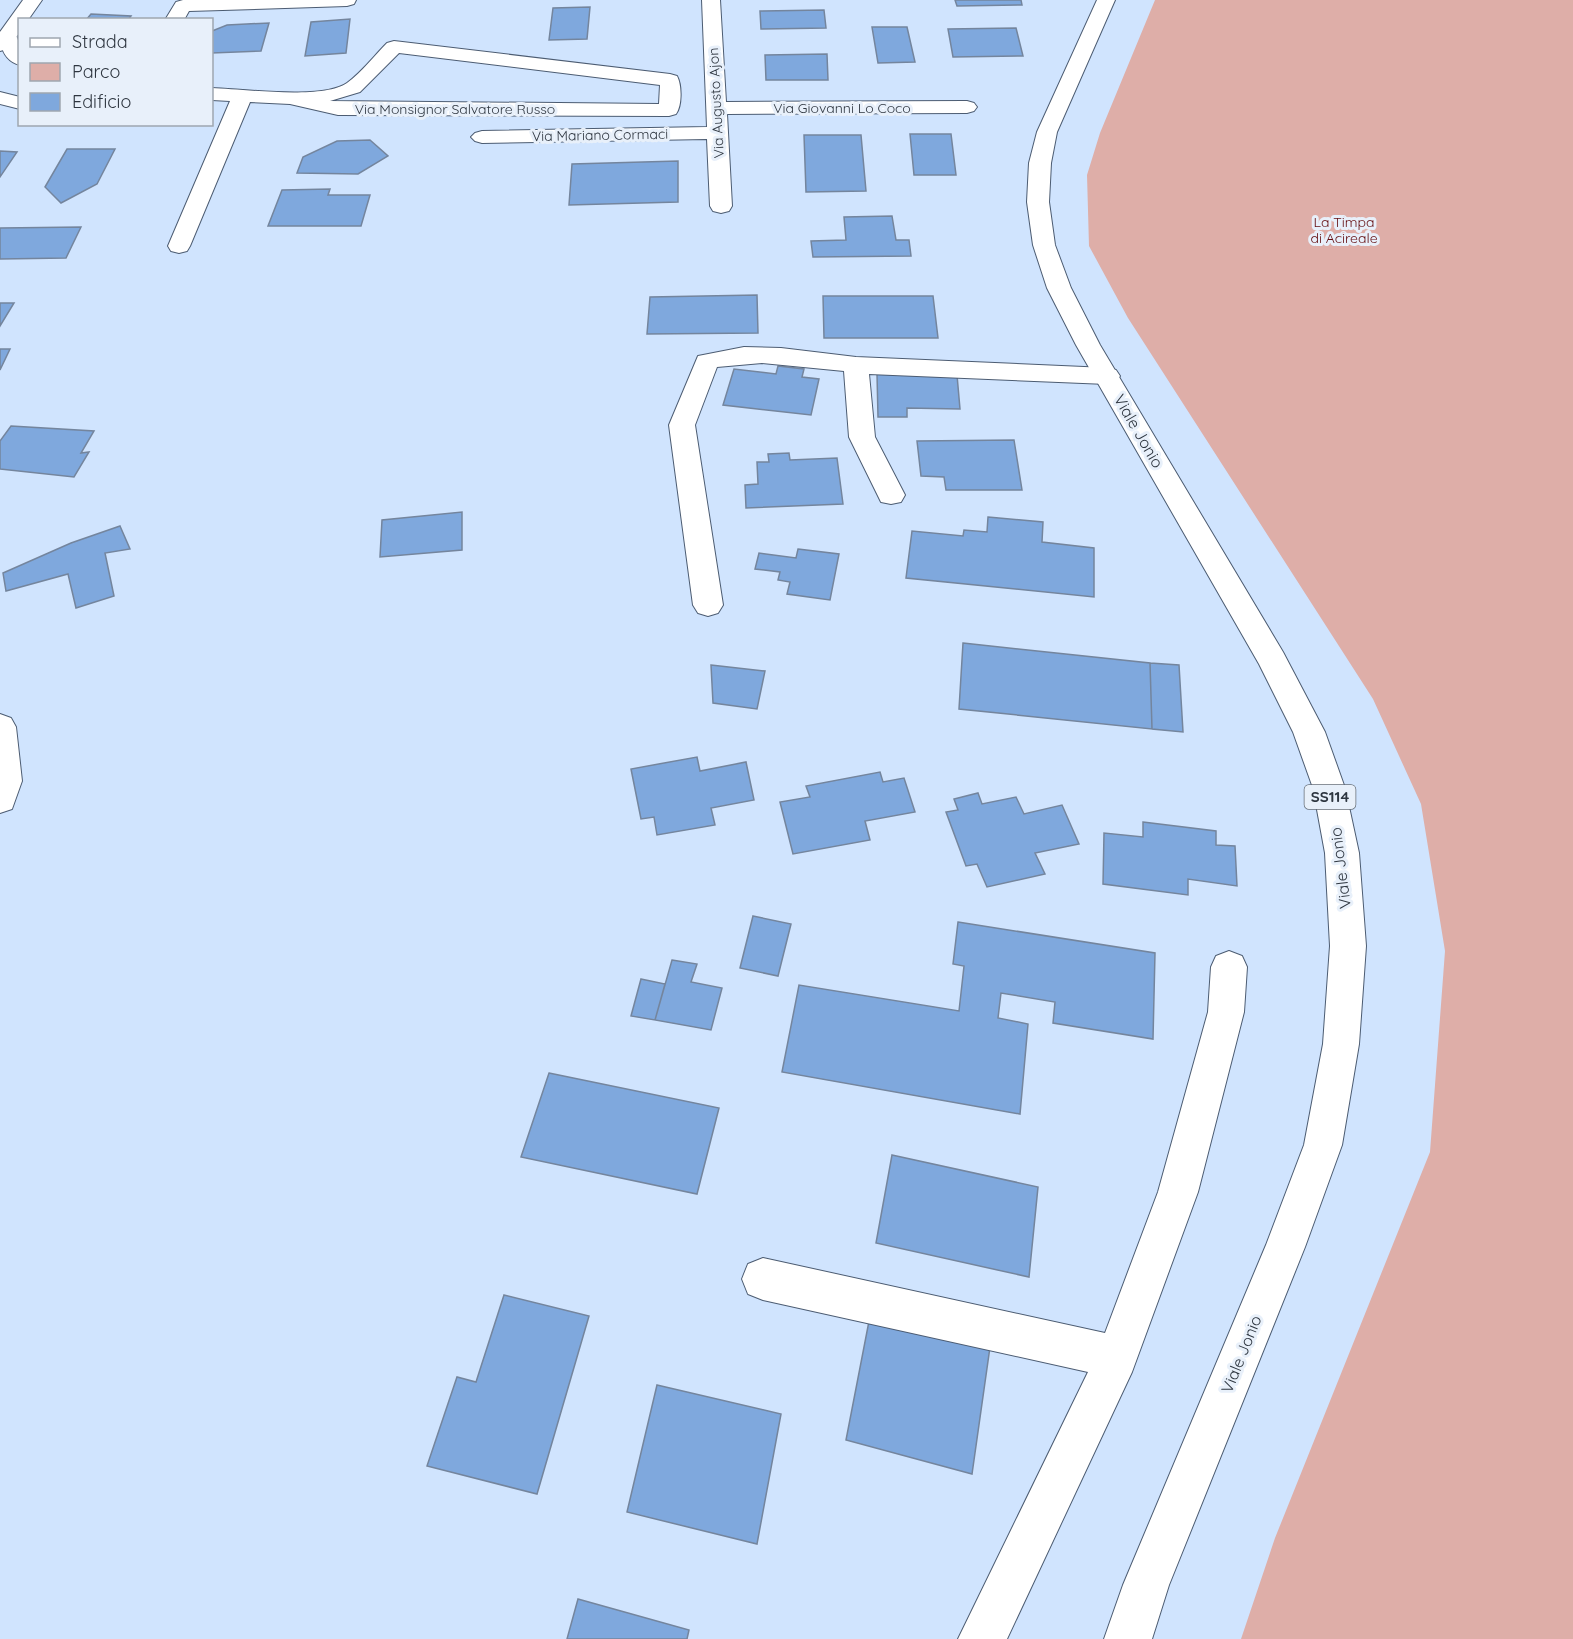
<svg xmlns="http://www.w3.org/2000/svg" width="1573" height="1639" viewBox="0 0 1573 1639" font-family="Quicksand,sans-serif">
<rect width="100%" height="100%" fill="#d0e4fe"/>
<path fill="#deaea8" d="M 1155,0 L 1573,0 L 1573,1639 L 1241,1639 L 1275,1538 L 1430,1152 L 1445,951 L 1421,804 L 1373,699 L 1128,318 L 1089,246 L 1087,175 L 1100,133 Z"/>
<path fill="#7fa8dd" stroke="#74859d" stroke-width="1.5" d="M 955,0 L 1021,0 L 1022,5 L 957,6 Z
M 590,7 L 587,39 L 549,40 L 553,8 Z
M 824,10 L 826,28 L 761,29 L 760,11 Z
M 91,14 L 131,16 L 128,20 L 86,20 Z
M 350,19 L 346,53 L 305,56 L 311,22 Z
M 269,23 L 261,51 L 212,53 L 212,31 L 227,25 Z
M 872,27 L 907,27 L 915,62 L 878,63 Z
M 1016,28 L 1023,56 L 953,57 L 948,29 Z
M 827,54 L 828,80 L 766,80 L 765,55 Z
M 910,134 L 951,134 L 956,175 L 914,175 Z
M 804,135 L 861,135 L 866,191 L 806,192 Z
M 370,140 L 388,156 L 358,174 L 297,173 L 303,157 L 337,141 Z
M 67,149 L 115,149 L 97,184 L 61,203 L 45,187 Z
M 0,151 L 17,152 L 0,177 Z
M 678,161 L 678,202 L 569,205 L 572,164 Z
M 330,189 L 328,195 L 370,195 L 361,226 L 268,226 L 282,190 Z
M 892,216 L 896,240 L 909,240 L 911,256 L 813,257 L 811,241 L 846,240 L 844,217 Z
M 81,227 L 66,258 L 0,259 L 0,228 Z
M 757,295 L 758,333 L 647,334 L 650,297 Z
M 823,296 L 933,296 L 938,338 L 824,338 Z
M 0,303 L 14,303 L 0,326 Z
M 0,349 L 10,349 L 0,370 Z
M 778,366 L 804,369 L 802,377 L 819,379 L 811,415 L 723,405 L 734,369 L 776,374 Z
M 877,374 L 957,375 L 960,409 L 907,408 L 907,417 L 878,417 Z
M 11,426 L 94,431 L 81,453 L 89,452 L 74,477 L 0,469 L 0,441 Z
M 1014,440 L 1022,490 L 946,490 L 944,477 L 921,476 L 917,441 Z
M 789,453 L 790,460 L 837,458 L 843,504 L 746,508 L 745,485 L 758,484 L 757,462 L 769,462 L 768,454 Z
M 462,512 L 462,550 L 380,557 L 382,520 Z
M 988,517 L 1043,522 L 1042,542 L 1094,548 L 1094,597 L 906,578 L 912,531 L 963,536 L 964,530 L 987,532 Z
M 120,526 L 130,549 L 105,553 L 114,596 L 76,608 L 68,574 L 6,591 L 3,573 L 71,543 Z
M 798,549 L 839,554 L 830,600 L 787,594 L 790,582 L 778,580 L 780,572 L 755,569 L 759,553 L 796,558 Z
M 963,643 L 1150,663 L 1152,729 L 959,709 Z
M 1150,663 L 1179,665 L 1183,732 L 1152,729 Z
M 711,665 L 765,671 L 757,709 L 713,703 Z
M 697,757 L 700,771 L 746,762 L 754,800 L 711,808 L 715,825 L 657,835 L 654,817 L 641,819 L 631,769 Z
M 880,772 L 883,782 L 904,778 L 915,812 L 865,821 L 870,840 L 793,854 L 780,802 L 810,797 L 806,786 Z
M 978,793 L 982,804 L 1016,797 L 1024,814 L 1062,805 L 1079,844 L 1035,853 L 1045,874 L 987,887 L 977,864 L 966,866 L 946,812 L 958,810 L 954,799 Z
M 1143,822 L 1216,831 L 1216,845 L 1235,846 L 1237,886 L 1188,879 L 1188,895 L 1103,884 L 1104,833 L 1143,837 Z
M 753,916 L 791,924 L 778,976 L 740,968 Z
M 958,922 L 1155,953 L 1153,1039 L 1053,1023 L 1055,1002 L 1001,993 L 998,1018 L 1028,1024 L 1020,1114 L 782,1072 L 799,985 L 959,1011 L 964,966 L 953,964 Z
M 672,960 L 697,964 L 691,982 L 722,988 L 711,1030 L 655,1020 Z
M 641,979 L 665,984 L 655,1020 L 631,1016 Z
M 549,1073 L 719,1108 L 697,1194 L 521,1157 Z
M 892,1155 L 1038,1187 L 1029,1277 L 876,1243 Z
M 504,1295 L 589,1316 L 537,1494 L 427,1466 L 457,1377 L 476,1382 Z
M 870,1316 L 990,1347 L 972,1474 L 846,1440 Z
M 657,1385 L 781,1414 L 757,1544 L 627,1512 Z
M 578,1599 L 689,1630 L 687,1639 L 567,1639 Z"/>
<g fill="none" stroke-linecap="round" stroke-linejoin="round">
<defs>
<path id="minor" d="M 183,0 L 356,0 L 354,4 L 347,6 L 189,11 L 184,20 L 165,20 L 176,2 Z
M 702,0 L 720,0 L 726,102 L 967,101 L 974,103 L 977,107 L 974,111 L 967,113 L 727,114 L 732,206 L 729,211 L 721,213 L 713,211 L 710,206 L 707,139 L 482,143 L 475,141 L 471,137 L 475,133 L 482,131 L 707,127 Z
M 7,30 L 14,32 C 21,42 20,53 20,65 C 4,61 0,47 0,32 Z
M 394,41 L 670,74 L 677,76 C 682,85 682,106 676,114 L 669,116 L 338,115 L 290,104 L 250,102 L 190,246 L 187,251 L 179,253 L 171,251 L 168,246 L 230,101 L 212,100 L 212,88 C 242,89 323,100 347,83 C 362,72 374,56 387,43 ZM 399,53 L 660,85 L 659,104 L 330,101 L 360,92 Z
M 0,92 L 20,97 L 20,109 L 0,104 Z
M 744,347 L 781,348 L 856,357 L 1107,368 L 1116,370 L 1120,376 L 1116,382 L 1107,384 L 869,374 L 875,437 L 905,495 L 901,502 L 891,504 L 881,502 L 849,437 L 844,371 L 762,363 L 717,367 L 695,425 L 723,605 L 718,613 L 708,616 L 698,613 L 693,605 L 669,425 L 698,356 Z
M 0,714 L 11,718 L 16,727 L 22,781 L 12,809 L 0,813 Z
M 1229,951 L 1242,956 L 1247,967 L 1244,1012 L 1198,1192 L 1132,1372 L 1007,1639 L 958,1639 L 1088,1372 L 763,1300 L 748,1294 L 742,1279 L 748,1264 L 763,1258 L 1105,1333 L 1158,1192 L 1208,1012 L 1211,967 L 1216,956 Z"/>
<path id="tertiary" d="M 23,0 L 42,0 L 28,20 L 20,20 L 20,32 L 7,49 L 0,51 L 0,32 Z"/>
<path id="primary" d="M 1097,0 L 1115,0 L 1057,132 L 1051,163 L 1049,202 L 1055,245 L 1071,288 L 1100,345 L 1283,652 L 1325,732 L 1345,788 L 1359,853 L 1366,946 L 1359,1044 L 1342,1145 L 1305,1247 L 1169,1585 L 1152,1639 L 1104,1639 L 1123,1585 L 1266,1245 L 1304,1145 L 1323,1044 L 1330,946 L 1325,853 L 1313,788 L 1293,732 L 1259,664 L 1076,345 L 1047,288 L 1033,245 L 1027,202 L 1029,163 L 1037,132 Z"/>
</defs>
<use href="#minor" stroke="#4c5c72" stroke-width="2"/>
<use href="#tertiary" stroke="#4c5c72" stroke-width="2"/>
<use href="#primary" stroke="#4c5c72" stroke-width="2"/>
<use href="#minor" fill="#fff" fill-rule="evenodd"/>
<use href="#tertiary" fill="#fff" fill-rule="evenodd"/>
<use href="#primary" fill="#fff" fill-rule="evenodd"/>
</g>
<g text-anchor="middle" stroke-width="6" stroke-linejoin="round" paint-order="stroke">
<g font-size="14" fill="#2e3640" stroke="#e8f0fa">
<text transform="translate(716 103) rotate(-93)" y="5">Via Augusto Ajon</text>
<text x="842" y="113">Via Giovanni Lo Coco</text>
<text x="455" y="114">Via Monsignor Salvatore Russo</text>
<text transform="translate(600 135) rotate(-1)" y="5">Via Mariano Cormaci</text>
</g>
<g font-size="14" fill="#630c0f" stroke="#e8f0fa">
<text x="1344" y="227">La Timpa<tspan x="1344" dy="16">di Acireale</tspan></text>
</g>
<rect fill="#e8f0fa" stroke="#666e78" stroke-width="1.5" x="1304.5" y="785" width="51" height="24" rx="4.5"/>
<g font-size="15" font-weight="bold" fill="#2e3640">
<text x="1330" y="802">SS114</text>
</g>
<g font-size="16" fill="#2e3640" stroke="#e8f0fa">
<text transform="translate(1139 431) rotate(60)" y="6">Viale Jonio</text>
<text transform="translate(1340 868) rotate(-97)" y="6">Viale Jonio</text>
<text transform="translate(1241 1354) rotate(-68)" y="6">Viale Jonio</text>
</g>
</g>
<rect x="18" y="18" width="195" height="108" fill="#e8f0fa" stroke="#9ea6b0" stroke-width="1.5"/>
<rect x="30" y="38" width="30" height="9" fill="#ffffff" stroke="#9ea6b0" stroke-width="1.5"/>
<text x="72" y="48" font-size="18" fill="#2e3640">Strada</text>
<rect x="30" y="63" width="30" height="18" fill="#deaea8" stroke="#9ea6b0" stroke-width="1.5"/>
<text x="72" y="78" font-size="18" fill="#2e3640">Parco</text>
<rect x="30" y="93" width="30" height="18" fill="#7fa8dd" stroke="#9ea6b0" stroke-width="1.5"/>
<text x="72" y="108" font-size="18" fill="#2e3640">Edificio</text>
</svg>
